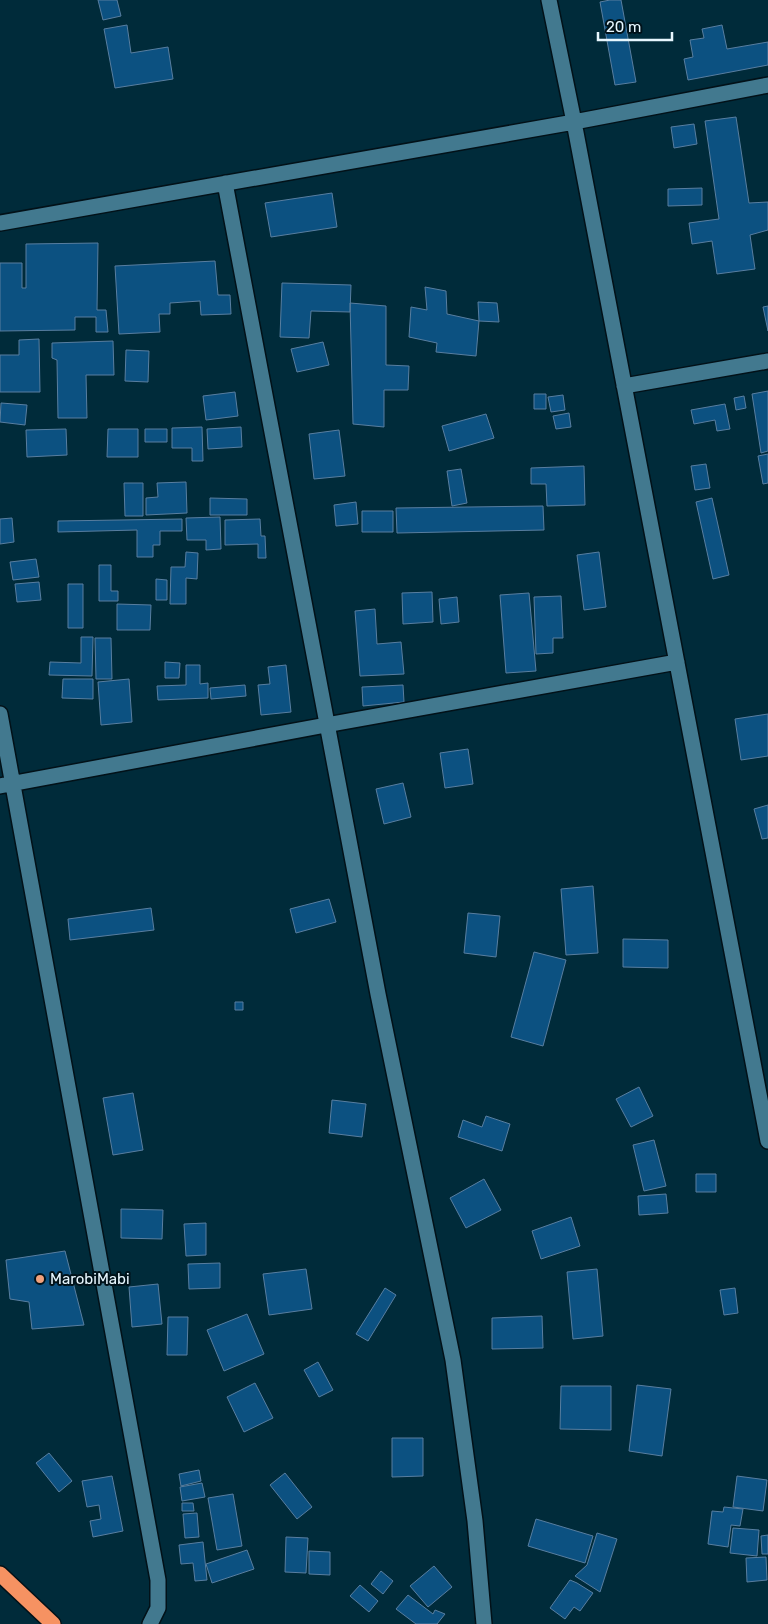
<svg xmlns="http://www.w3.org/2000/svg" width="768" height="1624" viewBox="0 0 768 1624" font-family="Rubik,sans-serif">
<rect width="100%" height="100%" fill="#002b3a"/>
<path fill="#0c5181" stroke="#587ea0" d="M 98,0 L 117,0 L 121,16 L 103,20 Z
M 610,0 L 621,0 L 636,82 L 615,85 L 600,2 Z
M 127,25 L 131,53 L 168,47 L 173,79 L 115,88 L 104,29 Z
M 722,25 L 727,49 L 768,42 L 768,65 L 688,80 L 684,59 L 693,57 L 690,40 L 704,38 L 702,29 Z
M 736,117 L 749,203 L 768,202 L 768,230 L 750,235 L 755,269 L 717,274 L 712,241 L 692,244 L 689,223 L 719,219 L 705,121 Z
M 694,124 L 697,144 L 674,148 L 671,127 Z
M 702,188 L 702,205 L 668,206 L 668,189 Z
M 332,193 L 337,227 L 271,237 L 265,203 Z
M 98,243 L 97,310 L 106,310 L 108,332 L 96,332 L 96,317 L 75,317 L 75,330 L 0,331 L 0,263 L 22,263 L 22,288 L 26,288 L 26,244 Z
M 215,261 L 218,295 L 230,295 L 231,314 L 201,315 L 200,301 L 170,303 L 170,314 L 159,314 L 160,332 L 119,334 L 115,266 Z
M 282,283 L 351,285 L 350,312 L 311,311 L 309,338 L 280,337 Z
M 425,287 L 446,291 L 447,314 L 479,321 L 476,356 L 436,352 L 437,343 L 409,337 L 411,307 L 427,310 Z
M 478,302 L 497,303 L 499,322 L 479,321 Z
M 350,303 L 386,306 L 386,365 L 409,366 L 408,390 L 384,390 L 384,427 L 353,424 Z
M 768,306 L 768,331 L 763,307 Z
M 39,339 L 40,392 L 0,392 L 0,355 L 19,355 L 19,340 Z
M 113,341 L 114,375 L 86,375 L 87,418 L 58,418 L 57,360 L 52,358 L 52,343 Z
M 323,342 L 329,365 L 297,372 L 291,349 Z
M 126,350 L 149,351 L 148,382 L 125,381 Z
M 768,391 L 768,451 L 761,453 L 752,394 Z
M 235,392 L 238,416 L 206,420 L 203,396 Z
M 534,394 L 546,394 L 546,409 L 534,409 Z
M 563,395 L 565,410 L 551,412 L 548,397 Z
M 744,396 L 746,408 L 736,410 L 734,398 Z
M 1,403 L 27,405 L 25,425 L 0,422 Z
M 725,404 L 730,429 L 717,431 L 715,420 L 694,424 L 691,410 Z
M 569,413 L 571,427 L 556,429 L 553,416 Z
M 486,414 L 494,438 L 449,451 L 442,426 Z
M 202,427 L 203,461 L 192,461 L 192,448 L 172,448 L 172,428 Z
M 241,427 L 242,447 L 208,449 L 207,429 Z
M 66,429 L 67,455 L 27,457 L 26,430 Z
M 108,429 L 138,429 L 138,457 L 107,457 Z
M 145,429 L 167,429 L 167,442 L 145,442 Z
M 339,430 L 345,476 L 314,479 L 309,434 Z
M 768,454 L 768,483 L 763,484 L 758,456 Z
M 706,464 L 710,488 L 695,490 L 691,466 Z
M 584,466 L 585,505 L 547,506 L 546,484 L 531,484 L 531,468 Z
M 461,469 L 467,503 L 452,506 L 447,471 Z
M 186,482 L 187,513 L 146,515 L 146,498 L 158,497 L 157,483 Z
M 124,483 L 143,483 L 143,516 L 125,516 Z
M 210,498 L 247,499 L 247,515 L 210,515 Z
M 712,498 L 729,575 L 713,579 L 696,502 Z
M 356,502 L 358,524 L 336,526 L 334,505 Z
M 543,506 L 544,530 L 397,533 L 396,508 Z
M 362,511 L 393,511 L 393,532 L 362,532 Z
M 220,517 L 221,549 L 206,550 L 206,540 L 187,540 L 186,518 Z
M 12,518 L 14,542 L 0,544 L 0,519 Z
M 182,519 L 182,531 L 160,531 L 160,545 L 153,545 L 153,557 L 137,557 L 137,530 L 58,532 L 58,521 Z
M 260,519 L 261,536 L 265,536 L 266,558 L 258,558 L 258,544 L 225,545 L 225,520 Z
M 186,552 L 198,553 L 197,579 L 186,578 L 186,604 L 170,604 L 171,567 L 185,567 Z
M 599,552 L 606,607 L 584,610 L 577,555 Z
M 36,559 L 39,577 L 13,580 L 10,562 Z
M 99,565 L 111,565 L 111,591 L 118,591 L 118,601 L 99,601 Z
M 156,579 L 167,580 L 167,600 L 156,600 Z
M 39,582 L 41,600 L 17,602 L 15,584 Z
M 68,584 L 83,584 L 83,628 L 68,628 Z
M 432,592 L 433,622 L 403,624 L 402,593 Z
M 529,593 L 536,671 L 506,673 L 500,595 Z
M 561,596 L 563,638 L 553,638 L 553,653 L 536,654 L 534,597 Z
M 457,597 L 459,622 L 441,624 L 439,599 Z
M 117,604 L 151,605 L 150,630 L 117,630 Z
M 375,609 L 377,644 L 401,642 L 404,674 L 360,676 L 355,611 Z
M 81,637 L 93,637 L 92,676 L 49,675 L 50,662 L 81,663 Z
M 95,638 L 111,638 L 112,679 L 96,679 Z
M 165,662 L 180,663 L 179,678 L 165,678 Z
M 186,665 L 200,665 L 200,684 L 208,683 L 208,698 L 158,700 L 157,686 L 186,685 Z
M 286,665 L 291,712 L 261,715 L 258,685 L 270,684 L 268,667 Z
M 63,679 L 93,679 L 93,699 L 62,698 Z
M 129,679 L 132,722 L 101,725 L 98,682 Z
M 245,685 L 246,696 L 211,699 L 210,688 Z
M 403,685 L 404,702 L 363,706 L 362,687 Z
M 768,714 L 768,756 L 741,760 L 735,719 Z
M 468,749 L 473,784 L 445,788 L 440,753 Z
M 403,783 L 411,817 L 384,824 L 376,789 Z
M 768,805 L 768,838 L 762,839 L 754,809 Z
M 593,886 L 598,953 L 566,955 L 561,889 Z
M 329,899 L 336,922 L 296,933 L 290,909 Z
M 151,908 L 154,930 L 70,940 L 68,919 Z
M 468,913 L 500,916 L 496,957 L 464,953 Z
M 623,939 L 668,940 L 668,968 L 623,967 Z
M 534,952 L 566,960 L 543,1046 L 511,1037 Z
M 235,1002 L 243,1002 L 243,1010 L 235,1010 Z
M 639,1087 L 653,1116 L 631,1127 L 616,1099 Z
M 133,1093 L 143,1150 L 113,1155 L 103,1098 Z
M 332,1100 L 366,1104 L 362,1137 L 329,1133 Z
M 486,1116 L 510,1124 L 502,1151 L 458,1137 L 463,1120 L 482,1127 Z
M 654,1140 L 666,1186 L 644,1191 L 633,1145 Z
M 696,1174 L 716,1174 L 716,1192 L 696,1192 Z
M 484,1179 L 501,1210 L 466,1228 L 450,1198 Z
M 666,1194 L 668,1213 L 639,1215 L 638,1196 Z
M 121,1209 L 163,1210 L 162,1239 L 121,1238 Z
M 571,1217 L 580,1246 L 541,1259 L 532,1231 Z
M 206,1223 L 206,1255 L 186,1256 L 184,1224 Z
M 65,1251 L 84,1325 L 32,1329 L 29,1302 L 10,1299 L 6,1260 Z
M 220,1263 L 220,1288 L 189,1289 L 188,1264 Z
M 306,1269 L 312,1309 L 269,1315 L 263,1274 Z
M 597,1269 L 603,1336 L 573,1339 L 567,1272 Z
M 158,1284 L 162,1324 L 132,1327 L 129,1287 Z
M 385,1288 L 396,1295 L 368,1341 L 356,1334 Z
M 735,1288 L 738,1313 L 724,1315 L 720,1290 Z
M 247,1314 L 264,1354 L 224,1371 L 207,1330 Z
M 542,1316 L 543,1348 L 492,1349 L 492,1318 Z
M 168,1317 L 188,1317 L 187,1355 L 167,1355 Z
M 318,1362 L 333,1390 L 319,1397 L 304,1370 Z
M 255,1383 L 273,1418 L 244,1432 L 227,1397 Z
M 637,1385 L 671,1389 L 662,1456 L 629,1451 Z
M 561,1386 L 611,1386 L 611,1430 L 560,1429 Z
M 392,1438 L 423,1438 L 423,1476 L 392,1477 Z
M 49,1453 L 72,1481 L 59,1492 L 36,1463 Z
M 199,1470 L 201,1481 L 181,1486 L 179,1474 Z
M 285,1473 L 312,1507 L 297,1519 L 270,1485 Z
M 112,1476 L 123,1531 L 93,1537 L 90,1521 L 101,1519 L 99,1505 L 87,1507 L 82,1481 Z
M 737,1476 L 767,1480 L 763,1511 L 733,1507 Z
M 202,1483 L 205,1497 L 182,1501 L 180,1487 Z
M 233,1494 L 242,1546 L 217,1550 L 208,1498 Z
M 182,1503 L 193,1503 L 194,1511 L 182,1511 Z
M 724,1507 L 743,1509 L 740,1526 L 731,1525 L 728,1547 L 708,1544 L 712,1511 L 723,1512 Z
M 197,1513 L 199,1537 L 185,1538 L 183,1514 Z
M 536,1519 L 593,1536 L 585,1563 L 528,1546 Z
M 733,1528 L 759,1530 L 757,1556 L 730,1553 Z
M 597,1533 L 617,1539 L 600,1592 L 575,1576 L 587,1565 Z
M 768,1535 L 768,1554 L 762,1554 L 761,1536 Z
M 286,1537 L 308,1538 L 306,1573 L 285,1572 Z
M 203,1542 L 207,1580 L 195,1581 L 193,1563 L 181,1564 L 179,1545 Z
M 247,1550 L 254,1569 L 212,1583 L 206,1564 Z
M 309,1551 L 330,1552 L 330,1575 L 309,1574 Z
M 766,1557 L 767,1580 L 747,1582 L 746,1558 Z
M 434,1566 L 452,1587 L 428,1607 L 410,1586 Z
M 381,1571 L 393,1581 L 383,1594 L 371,1584 Z
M 570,1580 L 577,1583 L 593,1593 L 580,1611 L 574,1607 L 565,1619 L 550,1608 Z
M 360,1585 L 378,1601 L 369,1612 L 350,1596 Z
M 408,1595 L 433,1614 L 435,1610 L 445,1614 L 437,1624 L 416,1624 L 396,1609 Z"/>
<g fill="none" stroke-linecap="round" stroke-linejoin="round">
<defs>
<path id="minor" d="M 549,0 L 574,122 L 768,1141
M 225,183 L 378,994 L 453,1360 L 475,1521 L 484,1624
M 0,223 L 574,122 L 768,85
M 624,386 L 768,361
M 0,714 L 158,1580 L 158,1608 L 150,1624
M 0,786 L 326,725 L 677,662"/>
<path id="highway" d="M 0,1574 L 53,1624"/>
</defs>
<use href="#minor" stroke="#021118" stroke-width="18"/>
<use href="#highway" stroke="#021118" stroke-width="18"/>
<use href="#minor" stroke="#42798f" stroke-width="15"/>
<use href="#highway" stroke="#f69262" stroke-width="15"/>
</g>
<circle fill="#f1a17c" stroke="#00121a" stroke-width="2" cx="40" cy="1279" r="5"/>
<g text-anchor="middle" stroke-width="4" stroke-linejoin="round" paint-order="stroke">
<g font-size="15" fill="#e7f7ff" stroke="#00121a" text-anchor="start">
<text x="50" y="1284">MarobiMabi</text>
</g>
</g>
<path d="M598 32v8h74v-8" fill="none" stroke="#e7f7ff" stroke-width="2.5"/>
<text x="606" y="32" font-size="15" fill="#e7f7ff" stroke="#00121a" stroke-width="4" paint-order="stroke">20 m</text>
</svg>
